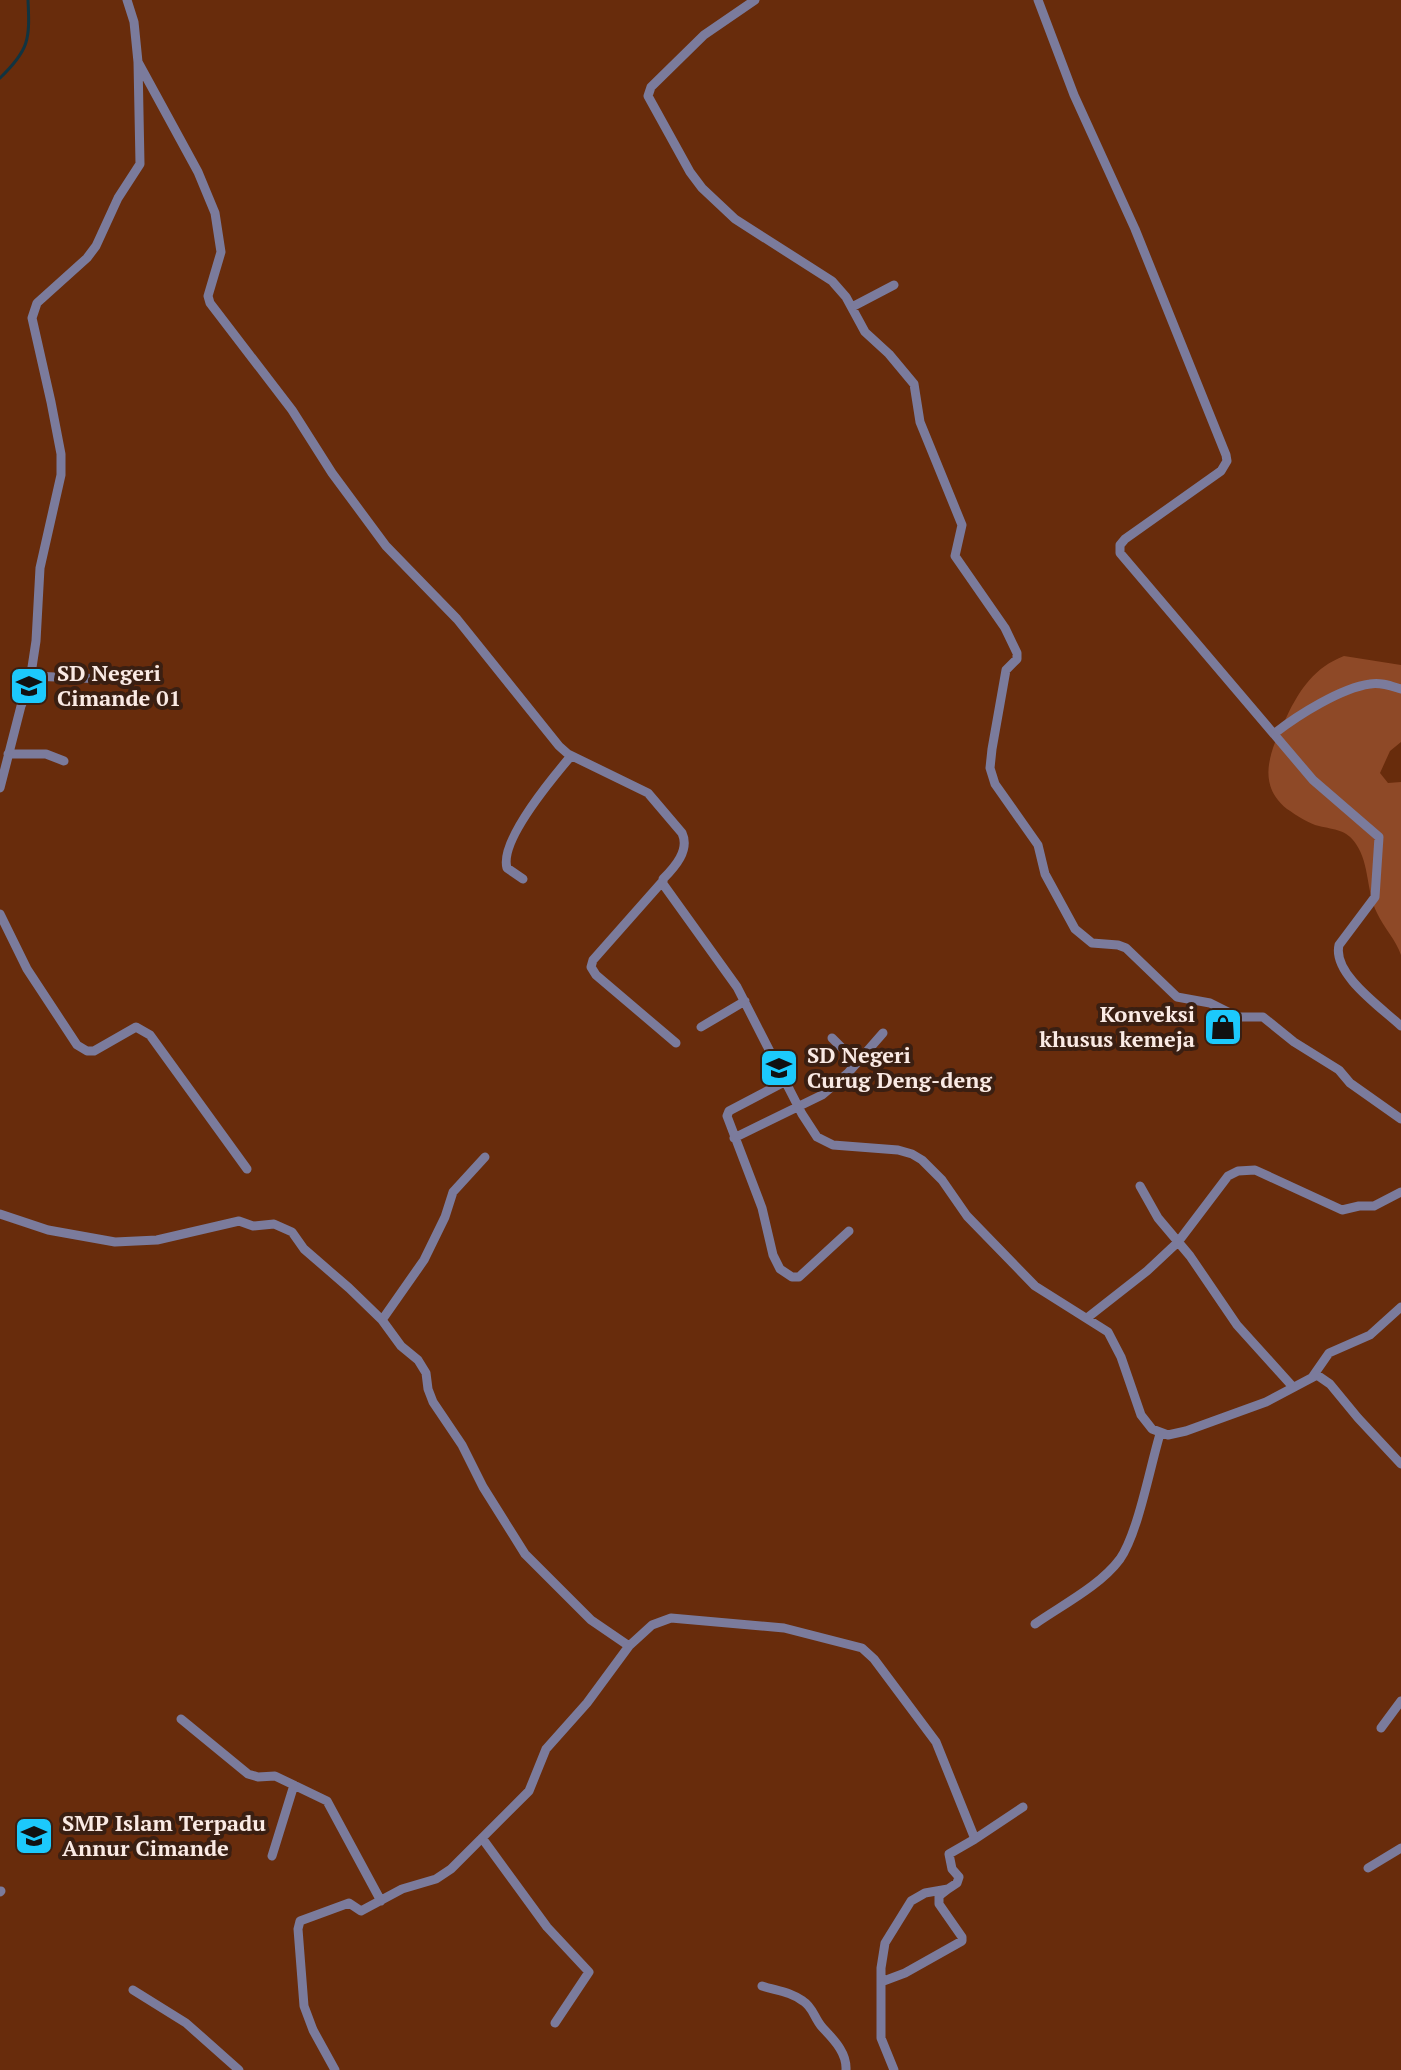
<svg xmlns="http://www.w3.org/2000/svg" width="1401" height="2070" viewBox="0 0 1401 2070" font-family="'PT Serif',serif">
<rect width="100%" height="100%" fill="#682c0c"/>
<path fill="#8e4927" d="M 1344,656 L 1401,665 L 1401,742 L 1390,751 L 1380,773 L 1388,783 L 1401,782 L 1401,955 C 1396,940 1384,928 1377,913 C 1366,891 1370,865 1356,844 C 1346,829 1335,830 1319,826 C 1309,824 1296,815 1287,809 C 1254,783 1272,747 1287,716 C 1300,689 1315,667 1344,656 Z"/>
<g fill="none" stroke-linecap="round" stroke-linejoin="round">
<path stroke="#113441" stroke-width="3" d="M 0,78 C 29,50 30,40 28,0"/>
<path stroke="#7b7b9c" stroke-width="9" d="M 755,0 L 704,35 L 651,87 L 648,96 L 690,172 L 702,188 L 735,219 L 832,281 L 846,297 L 865,332 L 889,354 L 914,384 L 920,422 L 962,525 L 955,556 L 1005,628 L 1017,653 L 1017,659 L 1006,670 L 992,749 L 990,768 L 995,784 L 1038,845 L 1045,874 L 1075,929 L 1092,943 L 1118,945 L 1126,948 L 1177,997 L 1210,1003 L 1238,1017 L 1263,1017 L 1294,1042 L 1339,1070 L 1350,1083 L 1401,1119
M 1038,0 L 1074,95 L 1135,229 L 1226,455 L 1227,461 L 1221,471 L 1125,539 L 1120,545 L 1120,553 L 1313,780 L 1379,837 L 1375,897 L 1339,945 C 1332,974 1382,1008 1401,1026
M 138,62 L 198,172 L 215,213 L 221,252 L 208,296 L 210,303 L 292,410 L 332,473 L 386,546 L 457,619 L 559,746 L 568,754 L 648,793 L 682,833 C 690,850 675,867 663,879 L 663,884 L 737,987 L 802,1114 L 817,1137 L 833,1145 L 898,1150 L 912,1154 L 922,1160 L 942,1180 L 967,1216 L 1035,1286 L 1108,1332 L 1121,1357 L 1141,1415 L 1152,1429 L 1168,1435 L 1186,1431 L 1266,1402 L 1317,1375 L 1330,1384 L 1358,1418 L 1401,1464
M 852,307 L 894,285
M 31,676 L 105,679
M 1275,733 C 1298,715 1341,688 1370,684 C 1381,682 1391,686 1401,689
M 8,754 L 46,754 L 64,761
M 0,788 L 21,706 L 29,687 L 36,641 L 40,568 L 61,475 L 61,454 L 51,402 L 32,318 L 37,303 L 87,258 L 96,246 L 118,198 L 140,164 L 138,62 L 134,22 L 127,0
M 523,879 L 507,868 C 499,841 554,776 571,756
M 662,882 L 593,960 L 591,967 L 596,975 L 676,1043
M 0,914 L 27,969 L 77,1045 L 87,1051 L 94,1051 L 136,1027 L 150,1035 L 247,1169
M 701,1027 L 745,1001
M 832,1038 L 857,1063
M 786,1081 L 729,1111 L 727,1116 L 762,1208 L 773,1255 L 780,1269 L 792,1277 L 799,1277 L 849,1231
M 734,1138 L 822,1095 L 848,1073 L 883,1033
M 1140,1186 L 1158,1218 L 1190,1256 L 1237,1325 L 1293,1387
M 0,1214 L 48,1230 L 115,1242 L 157,1240 L 239,1221 L 253,1226 L 274,1224 L 292,1232 L 304,1249 L 349,1288 L 382,1320 L 401,1346 L 418,1360 L 426,1373 L 428,1389 L 433,1402 L 462,1445 L 483,1487 L 525,1554 L 591,1620 L 629,1646
M 1087,1318 L 1147,1271 L 1178,1242 L 1228,1176 L 1238,1171 L 1255,1170 L 1342,1210 L 1359,1206 L 1374,1206 L 1401,1192
M 382,1320 L 424,1260 L 445,1217 L 453,1192 L 485,1157
M 1313,1376 L 1329,1353 L 1370,1335 L 1401,1307
M 1035,1624 C 1062,1605 1100,1586 1120,1559 C 1138,1533 1150,1467 1160,1434
M 181,1719 L 248,1774 L 258,1777 L 275,1776 L 327,1801 L 381,1901
M 1381,1728 L 1401,1701
M 482,1838 L 547,1927 L 589,1972 L 555,2023
M 975,1839 L 1023,1807
M 272,1856 L 294,1785
M 1368,1868 L 1401,1848
M 0,1892 L 1,1891
M 881,1982 L 905,1973 L 962,1941 L 962,1937 L 939,1904 L 939,1896 L 948,1889
M 762,1986 C 777,1991 789,1991 803,2001 C 813,2007 814,2018 822,2027 C 833,2039 847,2052 846,2070
M 133,1990 L 186,2023 L 239,2070
M 335,2070 L 313,2030 L 304,2006 L 298,1929 L 300,1921 L 349,1903 L 361,1911 L 402,1889 L 436,1879 L 451,1869 L 529,1791 L 546,1749 L 587,1703 L 629,1646 L 652,1625 L 671,1618 L 784,1628 L 862,1648 L 874,1659 L 936,1742 L 975,1839 L 949,1854 L 952,1869 L 959,1877 L 957,1883 L 948,1889 L 925,1893 L 911,1901 L 885,1943 L 881,1968 L 881,2038 L 894,2070"/>
</g>
<defs>
<symbol id="school-square" viewBox="-11 -11 22 22"><rect x="-9" y="-9" width="18" height="18" rx="4" fill="#1cc9fc" stroke="#3a1f12"/><path d="M0-5L7-2L0 1L-7-2ZM-4 1L0 2.5L4 1V4Q0 6-4 4Z" fill="#111"/></symbol>
<symbol id="shop-square" viewBox="-11 -11 22 22"><rect x="-9" y="-9" width="18" height="18" rx="4" fill="#1cc9fc" stroke="#3a1f12"/><path d="M-5-2.5h2.3a2.7 3.5 0 0 1 5.4 0H5L5.5 6h-11ZM-1.5-2.5h3a1.5 2.3 0 0 0-3 0Z" fill="#111"/></symbol>
</defs>
<g fill-rule="evenodd">
<use href="#school-square" x="7" y="664" width="44" height="44"/>
<use href="#shop-square" x="1201" y="1005" width="44" height="44"/>
<use href="#school-square" x="757" y="1046" width="44" height="44"/>
<use href="#school-square" x="12" y="1814" width="44" height="44"/>
</g>
<g text-anchor="middle" stroke-width="8" stroke-linejoin="round" paint-order="stroke">
<g font-size="22" font-weight="bold" fill="#faeae4" stroke="#3a1f12" text-anchor="start">
<text x="57" y="681">SD Negeri<tspan x="57" dy="25">Cimande 01</tspan></text>
<text x="1195" y="1022" text-anchor="end">Konveksi<tspan x="1195" dy="25">khusus kemeja</tspan></text>
<text x="807" y="1063">SD Negeri<tspan x="807" dy="25">Curug Deng-deng</tspan></text>
<text x="62" y="1831">SMP Islam Terpadu<tspan x="62" dy="25">Annur Cimande</tspan></text>
</g>
</g>
</svg>
